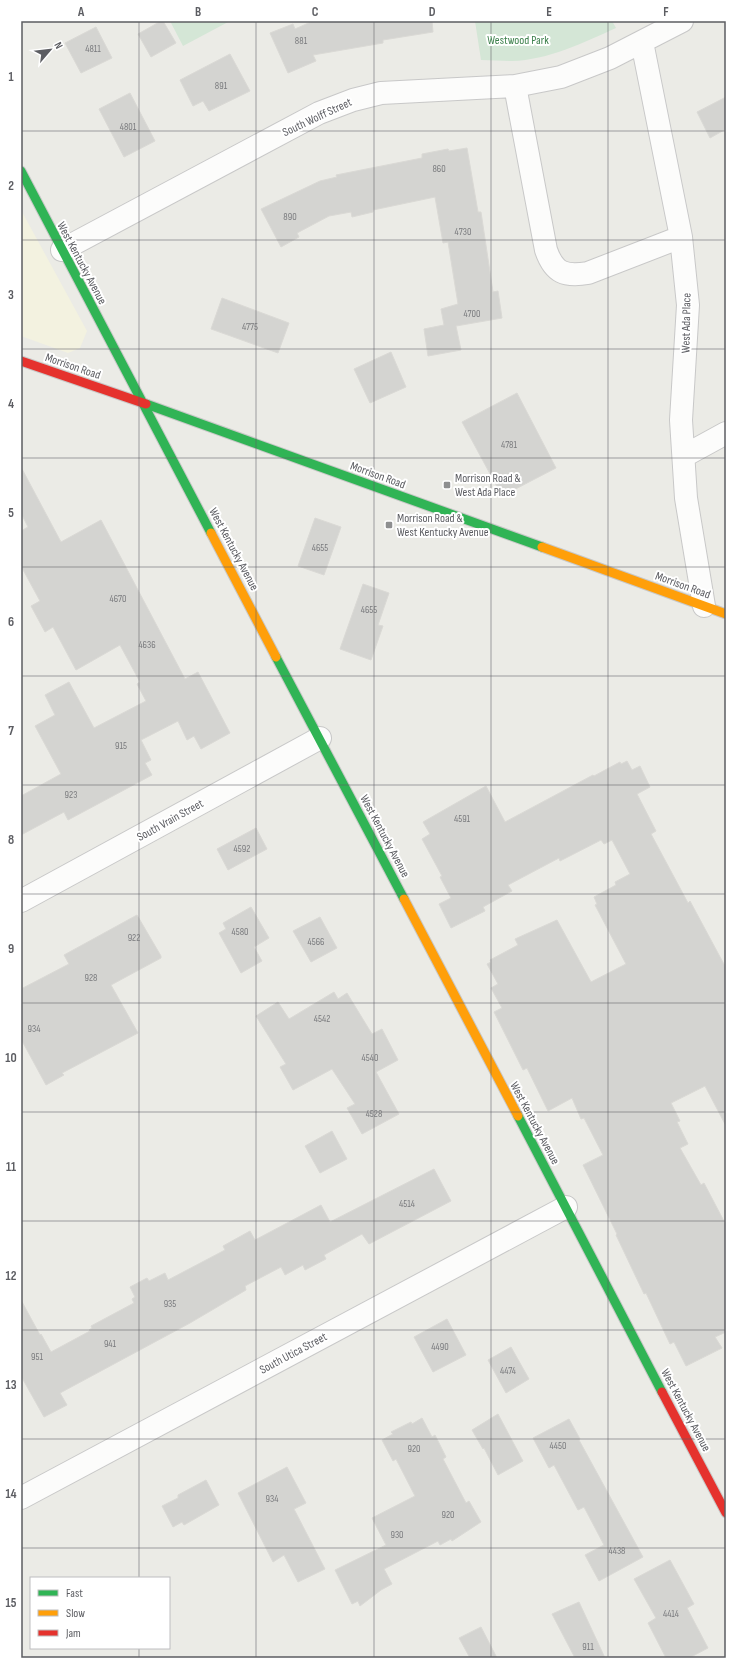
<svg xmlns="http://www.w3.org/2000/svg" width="747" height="1679" viewBox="0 0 747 1679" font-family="'Sofia Sans Condensed',sans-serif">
<rect width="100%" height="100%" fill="#ebebe6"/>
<path fill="#f3f2e0" d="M 21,210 L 87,331 L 80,348 L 68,353 L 21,336 Z"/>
<path fill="#d4e6d6" d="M 170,21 L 230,21 L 183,46 Z
M 475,21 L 612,21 L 616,28 C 583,43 548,60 512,61 C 502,61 491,60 481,60 Z"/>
<path fill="#d4d4d1" stroke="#dad9d5" d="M 161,21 L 163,21 L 176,43 L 151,57 L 138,34 Z
M 313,21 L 432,21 L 433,32 L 383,40 L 383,43 L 313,55 L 316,61 L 288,73 L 270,33 L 293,24 L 295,29 Z
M 96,27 L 112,58 L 81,73 L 65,43 Z
M 230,54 L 250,91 L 209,111 L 203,101 L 193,106 L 180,80 Z
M 130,93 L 155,141 L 124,157 L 99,109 Z
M 726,97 L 726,129 L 710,138 L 697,112 Z
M 467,148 L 478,212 L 481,212 L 493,292 L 498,291 L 502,318 L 456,326 L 461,350 L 428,356 L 424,329 L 444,325 L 441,309 L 458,304 L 448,242 L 443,243 L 435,197 L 373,210 L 373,212 L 352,217 L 351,212 L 329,216 L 297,233 L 299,237 L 281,247 L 261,209 L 320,181 L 337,177 L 336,175 L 422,158 L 422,154 L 448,149 L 449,151 Z
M 222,298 L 289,323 L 278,353 L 211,329 Z
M 391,352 L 406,387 L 370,403 L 354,369 Z
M 517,393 L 556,468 L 502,496 L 462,422 Z
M 21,467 L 61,542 L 101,520 L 185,679 L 198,672 L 230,733 L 201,749 L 194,736 L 187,740 L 178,721 L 141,740 L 151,760 L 145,763 L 152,775 L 68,820 L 64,812 L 21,835 L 21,796 L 61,774 L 35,726 L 55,715 L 45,695 L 69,682 L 94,728 L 146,701 L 137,684 L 140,682 L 120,645 L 76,670 L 53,627 L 45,632 L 31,606 L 40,601 L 21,566 L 21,531 L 28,527 L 21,513 Z
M 315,518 L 341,527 L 324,575 L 298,566 Z
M 363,584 L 389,593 L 378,625 L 383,626 L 371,660 L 340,649 Z
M 627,761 L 632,770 L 640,766 L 650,787 L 637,794 L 656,831 L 651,834 L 688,903 L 690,901 L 726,968 L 726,1126 L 705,1086 L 671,1103 L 680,1121 L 677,1122 L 688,1144 L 680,1148 L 701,1185 L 704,1183 L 726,1225 L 726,1332 L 715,1337 L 722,1348 L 686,1366 L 674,1342 L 670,1344 L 646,1293 L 644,1294 L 616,1235 L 617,1234 L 583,1165 L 603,1155 L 584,1118 L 581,1119 L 572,1098 L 548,1111 L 527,1068 L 523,1070 L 494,1012 L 502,1008 L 491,988 L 498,984 L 487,964 L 491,962 L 490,960 L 518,945 L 515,939 L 557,920 L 591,982 L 626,964 L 595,905 L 597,904 L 594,897 L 616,885 L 615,882 L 630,874 L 612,840 L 604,844 L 601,840 L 560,861 L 559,858 L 508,885 L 512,891 L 483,907 L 485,911 L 451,928 L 439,904 L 451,898 L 440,877 L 442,876 L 422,839 L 430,834 L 423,822 L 486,786 L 505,822 L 593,775 L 594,776 L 620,762 L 621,764 Z
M 256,828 L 267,849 L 228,870 L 217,849 Z
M 251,907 L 269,938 L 254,947 L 262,961 L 241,973 L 219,933 L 226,929 L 223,923 Z
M 137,915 L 161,956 L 161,958 L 111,985 L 138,1033 L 62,1073 L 64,1075 L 46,1085 L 21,1039 L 21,989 L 69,964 L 64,955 Z
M 320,917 L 337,948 L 311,962 L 293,931 Z
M 334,992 L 338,999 L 347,993 L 372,1034 L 382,1029 L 398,1060 L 376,1072 L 399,1114 L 362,1134 L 347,1108 L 355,1104 L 332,1069 L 293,1090 L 280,1067 L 286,1064 L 256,1016 L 278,1002 L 289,1019 Z
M 332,1131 L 347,1159 L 320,1173 L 305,1146 Z
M 434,1169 L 451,1201 L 369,1244 L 362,1234 L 324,1255 L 326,1259 L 305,1270 L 303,1265 L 285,1275 L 281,1267 L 245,1286 L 246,1290 L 190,1323 L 60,1393 L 67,1405 L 44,1417 L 21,1376 L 21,1300 L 40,1335 L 41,1334 L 51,1352 L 90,1331 L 89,1330 L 92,1328 L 91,1326 L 134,1303 L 132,1299 L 135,1297 L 130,1287 L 147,1278 L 149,1281 L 165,1273 L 168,1280 L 225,1250 L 223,1246 L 250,1231 L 255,1240 L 321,1205 L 330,1222 Z
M 447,1319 L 466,1355 L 433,1372 L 414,1337 Z
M 511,1347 L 529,1379 L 506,1393 L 488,1360 Z
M 498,1414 L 523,1461 L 498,1475 L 484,1448 L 483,1449 L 472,1430 Z
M 422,1418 L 432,1437 L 435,1435 L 446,1457 L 443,1459 L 466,1503 L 469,1501 L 481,1522 L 452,1541 L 451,1539 L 440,1545 L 438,1541 L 384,1569 L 392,1584 L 381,1590 L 360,1606 L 358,1601 L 352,1604 L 335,1570 L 386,1545 L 372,1518 L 415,1496 L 396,1459 L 393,1461 L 382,1440 L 393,1434 L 391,1432 L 411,1422 L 412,1424 Z
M 569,1419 L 580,1439 L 579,1440 L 643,1557 L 599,1581 L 585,1555 L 604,1545 L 584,1507 L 578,1510 L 554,1465 L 549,1468 L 533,1438 Z
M 287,1467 L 306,1503 L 294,1509 L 325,1569 L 298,1582 L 284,1555 L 273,1562 L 238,1493 Z
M 206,1480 L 219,1505 L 184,1525 L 182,1522 L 173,1527 L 162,1506 L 178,1498 L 178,1495 Z
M 670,1560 L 694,1604 L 687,1608 L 708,1648 L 689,1658 L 666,1658 L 648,1623 L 656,1618 L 634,1579 Z
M 579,1602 L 605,1658 L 575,1658 L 552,1614 Z
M 481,1627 L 497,1658 L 470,1658 L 459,1638 Z"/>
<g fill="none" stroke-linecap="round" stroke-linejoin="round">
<defs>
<path id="street" d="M 642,42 L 681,237 L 688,305 L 681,420 L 686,498 L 704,606
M 515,86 L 546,250 C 554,273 565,277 588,273 L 681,237
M 62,250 L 319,113 L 353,100 L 381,93 L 515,86 L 561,77 L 610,58 L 682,21
M 684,456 L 726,433
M 21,901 L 320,738
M 21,1498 L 566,1207"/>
<path id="fast" d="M 21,171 L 211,533
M 146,404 L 542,547
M 276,657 L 404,899
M 518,1116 L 662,1392"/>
<path id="slow" d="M 211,533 L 276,657
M 542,547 L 726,614
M 404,899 L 518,1116"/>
<path id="jam" d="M 21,361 L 146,404
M 662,1392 L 726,1513"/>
</defs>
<use href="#street" stroke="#c8c8c8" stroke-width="24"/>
<use href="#fast" stroke="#c8c8c7" stroke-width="11"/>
<use href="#slow" stroke="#c8c8c7" stroke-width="11"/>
<use href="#jam" stroke="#c8c8c7" stroke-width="11"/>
<use href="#street" stroke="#fcfcfb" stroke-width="22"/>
<use href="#fast" stroke="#30b455" stroke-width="9"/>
<use href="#slow" stroke="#ff9f0a" stroke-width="9"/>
<use href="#jam" stroke="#e5322d" stroke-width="9"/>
</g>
<path fill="none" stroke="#5c5d62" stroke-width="1" stroke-opacity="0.55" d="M 139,21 L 139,1578M 256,21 L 256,1658M 374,21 L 374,1658M 491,21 L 491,1658M 608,21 L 608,1658M 21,131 L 726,131M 21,240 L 726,240M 21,349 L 726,349M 21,458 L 726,458M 21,567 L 726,567M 21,676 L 726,676M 21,785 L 726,785M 21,894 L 726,894M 21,1003 L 726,1003M 21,1112 L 726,1112M 21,1221 L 726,1221M 21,1330 L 726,1330M 21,1439 L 726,1439M 21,1548 L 726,1548M 139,1648 L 139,1658"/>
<g fill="#8e8f90" stroke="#fff" stroke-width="1.5">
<rect x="443" y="481" width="8" height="8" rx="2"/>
<rect x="385" y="521" width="8" height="8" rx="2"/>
</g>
<g text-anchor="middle" stroke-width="4" stroke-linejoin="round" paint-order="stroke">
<g font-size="10" fill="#7a7b7e">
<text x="301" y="44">881</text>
<text x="93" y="52">4811</text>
<text x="221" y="89">891</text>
<text x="128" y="130">4801</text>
<text x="439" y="172">860</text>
<text x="290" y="220">890</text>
<text x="463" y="235">4730</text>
<text x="472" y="317">4700</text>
<text x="250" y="330">4775</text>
<text x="509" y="448">4781</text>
<text x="320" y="551">4655</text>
<text x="118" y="602">4670</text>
<text x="369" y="613">4655</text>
<text x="147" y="648">4636</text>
<text x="121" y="749">915</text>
<text x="71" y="798">923</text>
<text x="462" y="822">4591</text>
<text x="242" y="852">4592</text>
<text x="240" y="935">4580</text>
<text x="134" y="941">922</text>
<text x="316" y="945">4566</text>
<text x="91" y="981">928</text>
<text x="322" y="1022">4542</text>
<text x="34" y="1032">934</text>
<text x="370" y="1061">4540</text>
<text x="374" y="1117">4528</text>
<text x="407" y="1207">4514</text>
<text x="170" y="1307">935</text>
<text x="110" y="1347">941</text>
<text x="440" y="1350">4490</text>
<text x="37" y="1360">951</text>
<text x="508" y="1374">4474</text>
<text x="558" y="1449">4450</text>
<text x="414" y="1452">920</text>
<text x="272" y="1502">934</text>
<text x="448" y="1518">920</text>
<text x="397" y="1538">930</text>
<text x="617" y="1554">4438</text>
<text x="671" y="1617">4414</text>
<text x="588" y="1650">911</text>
</g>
<g font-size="12" fill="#3d804c" stroke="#fff">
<text x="518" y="44">Westwood Park</text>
</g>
<g font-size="12" fill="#5c5d62" stroke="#fff">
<text transform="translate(317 117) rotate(-25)" y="4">South Wolff Street</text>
<text transform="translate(82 263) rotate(62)" y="4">West Kentucky Avenue</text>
<text transform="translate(686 323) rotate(-89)" y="4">West Ada Place</text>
<text transform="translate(73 366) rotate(19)" y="4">Morrison Road</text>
<text transform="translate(378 475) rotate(20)" y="4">Morrison Road</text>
<text transform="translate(234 549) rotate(62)" y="4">West Kentucky Avenue</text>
<text transform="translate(683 585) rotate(20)" y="4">Morrison Road</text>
<text transform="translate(170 820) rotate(-29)" y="4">South Vrain Street</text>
<text transform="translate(385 836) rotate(62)" y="4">West Kentucky Avenue</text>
<text transform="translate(535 1123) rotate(62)" y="4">West Kentucky Avenue</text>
<text transform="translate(293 1353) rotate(-28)" y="4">South Utica Street</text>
<text transform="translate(686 1410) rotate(62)" y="4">West Kentucky Avenue</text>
</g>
<g font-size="12" fill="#5c5d62" stroke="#fff" text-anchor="start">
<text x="455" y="482">Morrison Road &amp;<tspan x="455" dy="14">West Ada Place</tspan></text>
<text x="397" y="522">Morrison Road &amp;<tspan x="397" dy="14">West Kentucky Avenue</tspan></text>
</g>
</g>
<rect width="747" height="1679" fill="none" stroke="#ffffff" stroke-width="44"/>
<rect x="30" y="1577" width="140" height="72" fill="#ffffff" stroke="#bebec0"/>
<rect x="38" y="1590" width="20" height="6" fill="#30b455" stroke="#bebec0"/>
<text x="66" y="1597" font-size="12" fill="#5c5d62">Fast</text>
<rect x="38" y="1610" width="20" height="6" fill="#ff9f0a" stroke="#bebec0"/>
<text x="66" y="1617" font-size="12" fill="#5c5d62">Slow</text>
<rect x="38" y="1630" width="20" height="6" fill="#e5322d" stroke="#bebec0"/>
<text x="66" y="1637" font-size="12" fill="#5c5d62">Jam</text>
<g transform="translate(50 50) rotate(62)" stroke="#ffffff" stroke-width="3" paint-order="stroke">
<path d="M0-3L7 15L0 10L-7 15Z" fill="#5c5d62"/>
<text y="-6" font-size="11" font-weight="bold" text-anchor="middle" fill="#5c5d62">N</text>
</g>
<rect x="22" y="22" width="703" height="1635" fill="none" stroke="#5c5d62" stroke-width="1.5"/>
<g font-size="13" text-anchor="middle" font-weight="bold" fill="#5c5d62">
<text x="81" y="16">A</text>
<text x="198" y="16">B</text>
<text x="315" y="16">C</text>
<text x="432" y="16">D</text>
<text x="549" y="16">E</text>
<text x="666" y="16">F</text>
<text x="11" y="81">1</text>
<text x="11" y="190">2</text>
<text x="11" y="299">3</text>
<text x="11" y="408">4</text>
<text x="11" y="517">5</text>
<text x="11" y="626">6</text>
<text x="11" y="735">7</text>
<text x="11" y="844">8</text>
<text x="11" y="953">9</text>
<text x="11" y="1062">10</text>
<text x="11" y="1171">11</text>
<text x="11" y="1280">12</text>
<text x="11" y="1389">13</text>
<text x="11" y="1498">14</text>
<text x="11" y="1607">15</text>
</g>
</svg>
